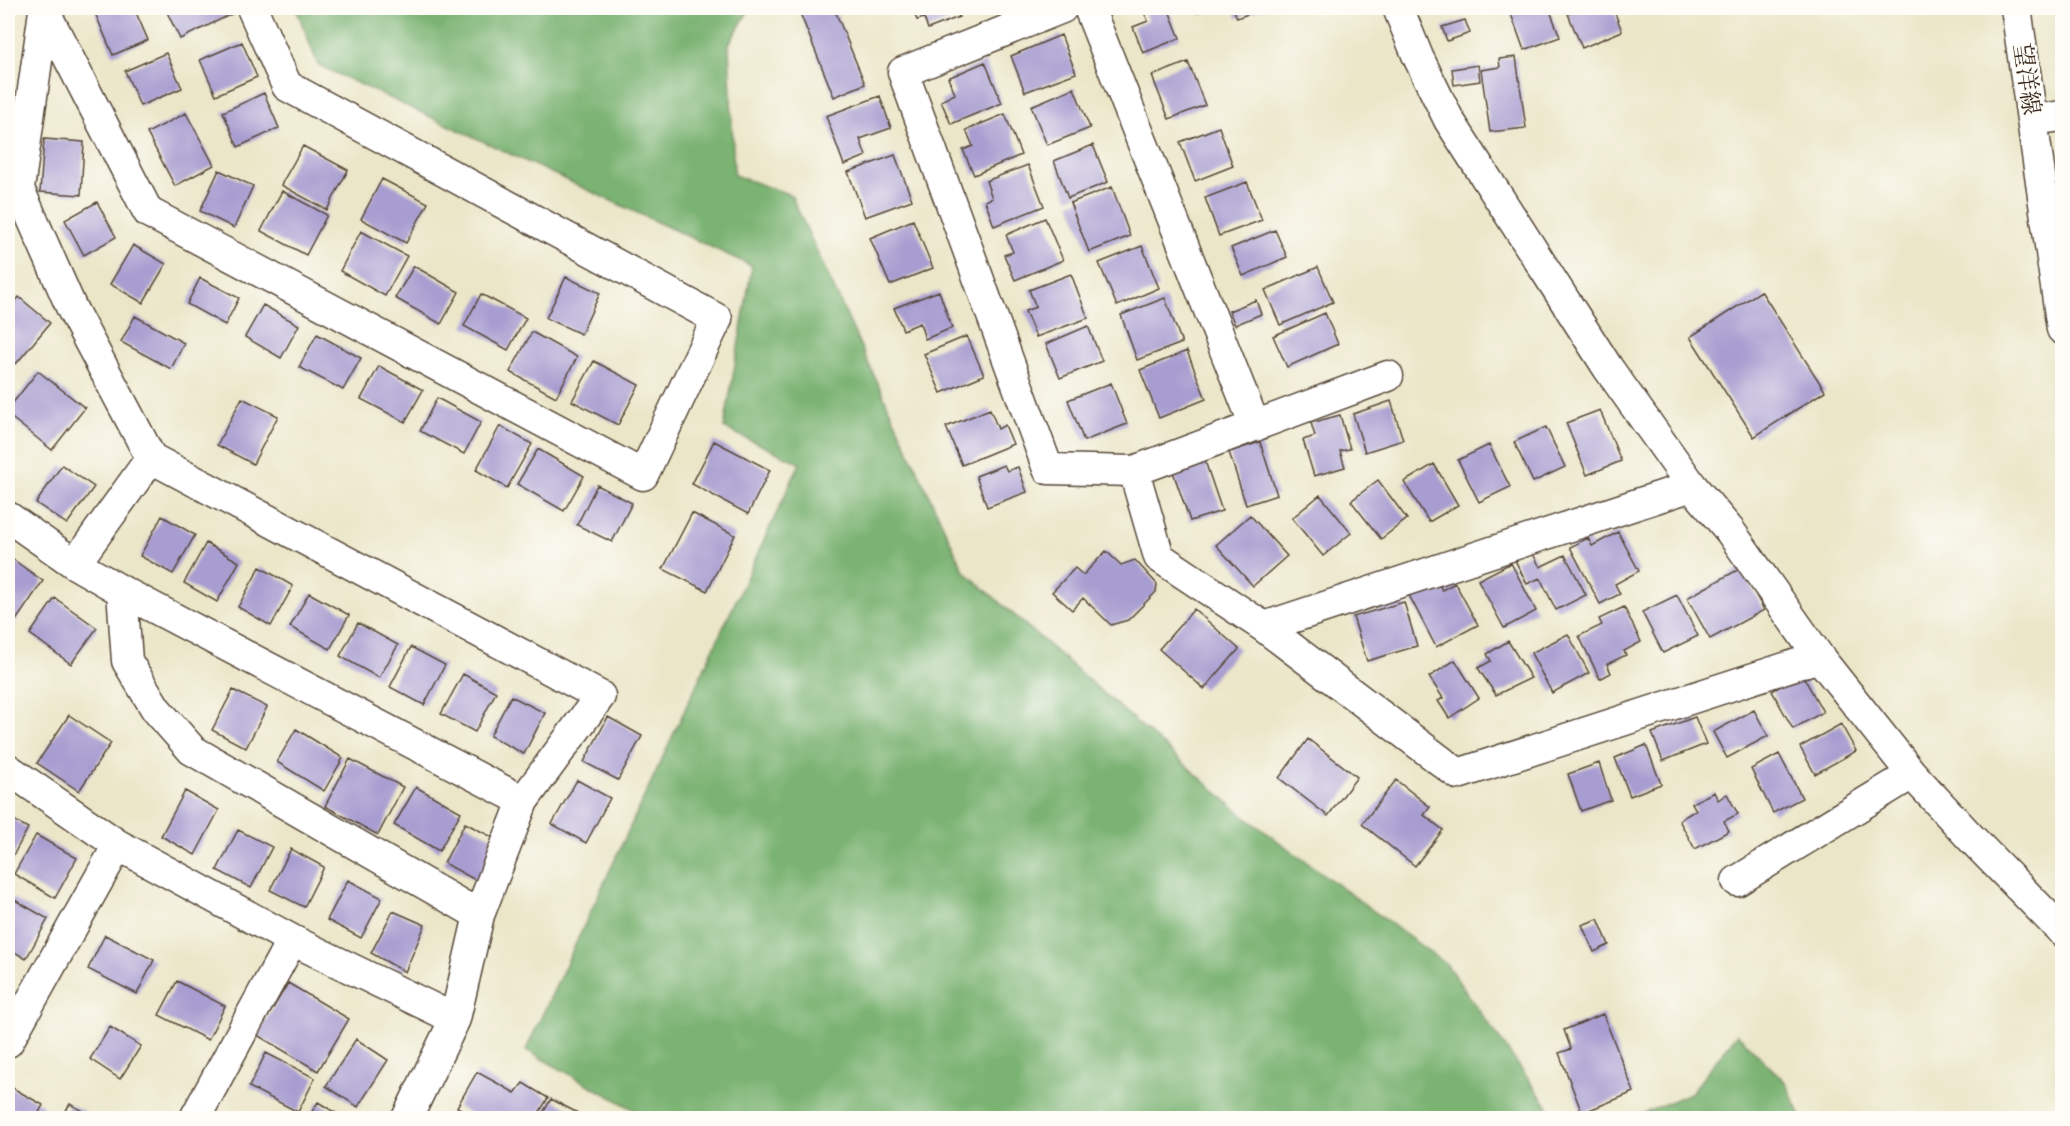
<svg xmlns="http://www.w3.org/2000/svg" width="2070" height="1126" viewBox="0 0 2070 1126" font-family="'Gentium Book Plus','Noto Serif JP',serif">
<rect width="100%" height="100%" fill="#fdfcf7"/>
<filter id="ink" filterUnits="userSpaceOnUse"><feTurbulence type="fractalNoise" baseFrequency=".0167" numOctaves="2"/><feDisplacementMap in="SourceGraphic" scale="12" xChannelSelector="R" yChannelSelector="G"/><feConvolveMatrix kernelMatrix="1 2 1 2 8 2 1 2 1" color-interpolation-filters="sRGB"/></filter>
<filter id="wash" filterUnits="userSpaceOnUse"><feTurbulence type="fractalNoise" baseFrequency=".008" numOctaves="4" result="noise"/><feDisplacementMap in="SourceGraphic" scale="24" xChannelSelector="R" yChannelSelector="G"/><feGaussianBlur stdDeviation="1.35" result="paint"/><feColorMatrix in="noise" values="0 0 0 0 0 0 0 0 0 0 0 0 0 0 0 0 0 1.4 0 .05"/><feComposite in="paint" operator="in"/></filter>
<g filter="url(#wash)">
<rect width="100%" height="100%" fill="#ebe6c8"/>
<path fill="#7ab372" stroke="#5a6e48" stroke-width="1.5" d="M 296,8 L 750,8 L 729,44 L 734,175 L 791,195 L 964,571 L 1245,817 L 1446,964 L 1556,1118 L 649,1118 L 526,1050 L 800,463 L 724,428 L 752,266 L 318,65 Z
M 1737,1034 L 1785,1082 L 1802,1118 L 1634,1118 L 1692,1092 Z"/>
<g id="blocks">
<path fill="#a89dd0" d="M 109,8 L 134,8 L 148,40 L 113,55 L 95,13 Z
M 165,8 L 231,8 L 234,13 L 180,39 Z
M 798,8 L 834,8 L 865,84 L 834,97 Z
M 912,8 L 955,8 L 959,17 L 928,29 L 924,18 L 917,20 Z
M 1142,8 L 1168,8 L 1180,38 L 1143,53 L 1133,27 L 1148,21 Z
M 1194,8 L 1210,8 L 1197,13 Z
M 1233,8 L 1264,8 L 1237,18 Z
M 1531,8 L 1549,8 L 1560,37 L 1524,50 L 1511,14 Z
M 1583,8 L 1613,8 L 1622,31 L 1582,48 L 1568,14 Z
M 1465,20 L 1470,33 L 1447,41 L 1442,27 Z
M 1061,35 L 1076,73 L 1025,92 L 1011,56 Z
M 242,42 L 257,77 L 216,95 L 200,60 Z
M 166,53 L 182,88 L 140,106 L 125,71 Z
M 1516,57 L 1526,128 L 1490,132 L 1481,70 L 1500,67 L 1499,59 Z
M 985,62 L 1002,103 L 951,124 L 941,101 L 955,94 L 948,78 Z
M 1188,62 L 1205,105 L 1169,119 L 1152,76 Z
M 1478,65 L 1480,81 L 1454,85 L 1452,69 Z
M 1074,88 L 1090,128 L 1047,145 L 1031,106 Z
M 264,93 L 279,128 L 238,147 L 223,112 Z
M 880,96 L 891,128 L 860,139 L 866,156 L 844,165 L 826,116 Z
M 186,113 L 214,165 L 175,186 L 147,133 Z
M 1005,114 L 1021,155 L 974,175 L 963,150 L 973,146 L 966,130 Z
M 1219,127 L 1233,166 L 1195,181 L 1180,142 Z
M 44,139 L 84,142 L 81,195 L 40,192 Z
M 1093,145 L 1108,182 L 1068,198 L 1054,161 Z
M 303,146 L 348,170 L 327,210 L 281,185 Z
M 895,155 L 912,200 L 865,217 L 848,172 Z
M 1028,165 L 1044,206 L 994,226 L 985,201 L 992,198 L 986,181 Z
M 219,170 L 253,186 L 234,228 L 200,211 Z
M 382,179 L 428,203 L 406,243 L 361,219 Z
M 1247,182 L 1262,220 L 1219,236 L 1205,198 Z
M 1112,187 L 1130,236 L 1089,252 L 1070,203 Z
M 282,191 L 327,215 L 306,255 L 261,231 Z
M 97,202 L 116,237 L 84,255 L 65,220 Z
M 1045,218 L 1063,260 L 1015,280 L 1004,255 L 1013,252 L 1006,235 Z
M 913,220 L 933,268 L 890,285 L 870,238 Z
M 1275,230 L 1287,257 L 1243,276 L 1231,248 Z
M 361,231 L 407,256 L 385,296 L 340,271 Z
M 133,245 L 166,264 L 143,303 L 110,284 Z
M 1142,246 L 1159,288 L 1117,306 L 1099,263 Z
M 414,266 L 459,292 L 441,324 L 395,298 Z
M 1318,267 L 1333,302 L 1280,325 L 1265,290 Z
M 1071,274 L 1088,318 L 1036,337 L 1025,311 L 1036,307 L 1029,290 Z
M 566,277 L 600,293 L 581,334 L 546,318 Z
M 200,278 L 239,298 L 225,325 L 187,304 Z
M 939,291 L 952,328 L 925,339 L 920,323 L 903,330 L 894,308 Z
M 1761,291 L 1825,391 L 1754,437 L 1690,337 Z
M 481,294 L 526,318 L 508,350 L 464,326 Z
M 19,297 L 50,323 L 16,364 L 8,358 L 8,311 Z
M 1165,298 L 1182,343 L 1137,360 L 1121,315 Z
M 1256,300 L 1261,314 L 1235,325 L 1229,311 Z
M 263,305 L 299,325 L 281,358 L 245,337 Z
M 1325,313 L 1338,344 L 1287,367 L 1273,336 Z
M 135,316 L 184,343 L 171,369 L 121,342 Z
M 1088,326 L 1102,361 L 1060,378 L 1046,344 Z
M 532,332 L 577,357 L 556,397 L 510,372 Z
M 317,334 L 361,358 L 343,390 L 299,367 Z
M 967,336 L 984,375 L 941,393 L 924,354 Z
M 1187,351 L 1206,399 L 1159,418 L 1140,370 Z
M 594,361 L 639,385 L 618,425 L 572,401 Z
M 379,366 L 423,390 L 405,422 L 361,399 Z
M 38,371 L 85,408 L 52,450 L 8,415 L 8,409 Z
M 1111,383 L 1127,424 L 1084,441 L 1068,400 Z
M 242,398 L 278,416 L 253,464 L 217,445 Z
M 437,398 L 481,422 L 464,454 L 420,431 Z
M 1391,401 L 1403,440 L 1365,452 L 1353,414 Z
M 990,409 L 998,429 L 1005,425 L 1013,444 L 962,465 L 946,427 Z
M 1600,410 L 1621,461 L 1587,475 L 1566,423 Z
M 1340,415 L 1350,449 L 1340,451 L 1345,467 L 1314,476 L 1303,440 L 1315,436 L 1311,423 Z
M 500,426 L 532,444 L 507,488 L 476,470 Z
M 1546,427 L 1565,467 L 1533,482 L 1514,442 Z
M 714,441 L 770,470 L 748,514 L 692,484 Z
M 1260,442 L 1277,495 L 1246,505 L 1229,452 Z
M 1489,445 L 1510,487 L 1479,502 L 1458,460 Z
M 538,449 L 584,476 L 564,511 L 517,484 Z
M 1203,455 L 1222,511 L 1190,521 L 1171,466 Z
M 1434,464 L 1458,505 L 1429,522 L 1404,482 Z
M 62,465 L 94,487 L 67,524 L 36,503 Z
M 1004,465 L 1007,471 L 1018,467 L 1027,492 L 987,507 L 976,476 Z
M 1378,480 L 1407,519 L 1381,539 L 1351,501 Z
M 597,485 L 632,503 L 612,542 L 577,525 Z
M 1320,495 L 1351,533 L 1323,556 L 1292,518 Z
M 692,513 L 735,535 L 707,591 L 663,569 Z
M 1250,515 L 1287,556 L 1253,586 L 1216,545 Z
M 162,516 L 195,535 L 173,574 L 140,556 Z
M 1618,532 L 1639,571 L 1615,584 L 1620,594 L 1600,604 L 1570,547 L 1588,538 L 1592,546 Z
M 206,543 L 239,562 L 217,602 L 184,583 Z
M 1106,551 L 1121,565 L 1135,560 L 1157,584 L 1156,592 L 1128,620 L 1111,625 L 1083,598 L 1072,610 L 1052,592 L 1075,568 L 1083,575 Z
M 1532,552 L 1540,567 L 1565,555 L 1586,595 L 1556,610 L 1540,578 L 1527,584 L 1515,560 Z
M 8,556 L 43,581 L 15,622 L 8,617 Z
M 1511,563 L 1536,611 L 1504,628 L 1478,580 Z
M 260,567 L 293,586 L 271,626 L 238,607 Z
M 1741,568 L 1764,610 L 1710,639 L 1687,598 Z
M 1437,581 L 1442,590 L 1455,583 L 1478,625 L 1436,647 L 1409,595 Z
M 309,593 L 349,615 L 330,649 L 290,627 Z
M 1677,595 L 1698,636 L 1663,653 L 1642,612 Z
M 55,598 L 97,628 L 71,664 L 30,634 Z
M 1404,602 L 1417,646 L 1367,661 L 1353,617 Z
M 1624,607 L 1641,642 L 1624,651 L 1626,655 L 1607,664 L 1611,673 L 1600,679 L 1579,636 L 1602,625 L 1599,619 Z
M 1194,609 L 1239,649 L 1204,689 L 1159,649 Z
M 358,623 L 398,645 L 379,678 L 340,656 Z
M 1568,634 L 1589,673 L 1552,693 L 1531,653 Z
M 1508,641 L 1531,678 L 1496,695 L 1478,668 L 1491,661 L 1487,654 Z
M 411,647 L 445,665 L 424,705 L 390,687 Z
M 1455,660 L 1479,698 L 1449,718 L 1438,701 L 1443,698 L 1429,677 Z
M 463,674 L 496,692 L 475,732 L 441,714 Z
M 1802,674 L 1823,712 L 1793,729 L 1772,691 Z
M 233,690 L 267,707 L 246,748 L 212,730 Z
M 511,696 L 545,713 L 524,754 L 490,736 Z
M 1754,710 L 1768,736 L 1727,758 L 1713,732 Z
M 69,715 L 111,743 L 79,791 L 37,763 Z
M 608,717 L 642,736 L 618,780 L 584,762 Z
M 1695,717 L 1706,744 L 1663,761 L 1652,733 Z
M 1841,724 L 1856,751 L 1815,774 L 1800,747 Z
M 296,729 L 343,758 L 324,791 L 277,762 Z
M 1308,739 L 1357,777 L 1328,816 L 1279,778 Z
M 1646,745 L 1661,784 L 1630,796 L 1615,758 Z
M 1779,754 L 1802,798 L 1773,813 L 1751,769 Z
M 350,759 L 403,787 L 378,835 L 325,806 Z
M 1599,763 L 1611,800 L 1581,811 L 1568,774 Z
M 577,780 L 610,798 L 586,843 L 552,824 Z
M 1396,780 L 1430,807 L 1424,815 L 1443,830 L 1415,866 L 1362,824 Z
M 416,787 L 461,812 L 439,851 L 394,825 Z
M 185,791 L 219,810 L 195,855 L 161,836 Z
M 1714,792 L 1718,800 L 1727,794 L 1738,814 L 1724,821 L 1729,831 L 1695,849 L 1679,820 L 1696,810 L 1692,803 Z
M 8,817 L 28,828 L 8,865 Z
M 465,823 L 498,840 L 477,881 L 444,863 Z
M 238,830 L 272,847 L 251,888 L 217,870 Z
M 36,835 L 77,858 L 55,898 L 14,874 Z
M 291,849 L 324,867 L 304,907 L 270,890 Z
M 348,880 L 382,898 L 361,938 L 327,920 Z
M 8,896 L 48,919 L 26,959 L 8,948 Z
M 393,911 L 425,925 L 405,972 L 371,953 Z
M 1598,919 L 1609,945 L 1594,952 L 1582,925 Z
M 105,935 L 154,960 L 137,994 L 88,969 Z
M 177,981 L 225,1006 L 208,1040 L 159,1015 Z
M 288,983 L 349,1019 L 318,1071 L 257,1035 Z
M 1603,1014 L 1634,1092 L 1582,1113 L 1559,1053 L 1571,1049 L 1564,1030 Z
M 110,1027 L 141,1046 L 120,1079 L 90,1059 Z
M 356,1039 L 388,1060 L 358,1107 L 326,1086 Z
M 266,1053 L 315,1078 L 298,1112 L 249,1087 Z
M 477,1072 L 515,1093 L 523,1083 L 548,1098 L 536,1118 L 478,1118 L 457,1107 Z
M 9,1086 L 43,1105 L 36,1118 L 8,1118 Z
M 551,1099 L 587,1118 L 540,1118 Z
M 318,1102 L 344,1118 L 308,1118 Z
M 70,1104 L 96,1118 L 61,1118 Z"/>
</g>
</g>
<g filter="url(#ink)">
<use href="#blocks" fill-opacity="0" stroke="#554638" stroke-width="1.5"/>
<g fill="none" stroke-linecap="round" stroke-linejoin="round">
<defs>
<path id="minor" d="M 43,8 L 148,212 L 643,475 L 717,319 L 287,86 L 252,8
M 1062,8 L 903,72 L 1048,469 L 1134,471 L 1388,376
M 1089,8 L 1255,426
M 1398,8 L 1418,57 L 1449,120 L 1608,368 L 1692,486 L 1730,531 L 1819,657 L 1912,774 L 1971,838 L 2062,931
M 2016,8 L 2062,329
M 44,11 L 19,189 L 72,309 L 151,458 L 600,696 L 523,801 L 479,915 L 455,1019 L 407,1118
M 2033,120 L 2062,116
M 1134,471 L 1159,557 L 1264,627 L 1458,774 L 1819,657
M 8,517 L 75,564 L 122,591 L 523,801
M 75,564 L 151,458
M 122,591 L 127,661 L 156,709 L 192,750 L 479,915
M 1264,627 L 1692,486
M 8,769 L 118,845 L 292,940 L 455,1019
M 1737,881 L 1912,774
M 8,1042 L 118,845
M 195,1118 L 292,940"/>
</defs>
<use href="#minor" stroke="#554638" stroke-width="33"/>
<use href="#minor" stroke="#fff" stroke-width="30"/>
</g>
</g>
<g text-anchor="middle" stroke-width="5" stroke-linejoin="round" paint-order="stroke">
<g font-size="24" fill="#3b2a1e" stroke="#fdfcf7">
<text transform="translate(2027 79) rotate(82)" y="8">望洋線</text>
</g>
</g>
<rect width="2070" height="1126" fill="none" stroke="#fdfcf7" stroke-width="30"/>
</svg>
